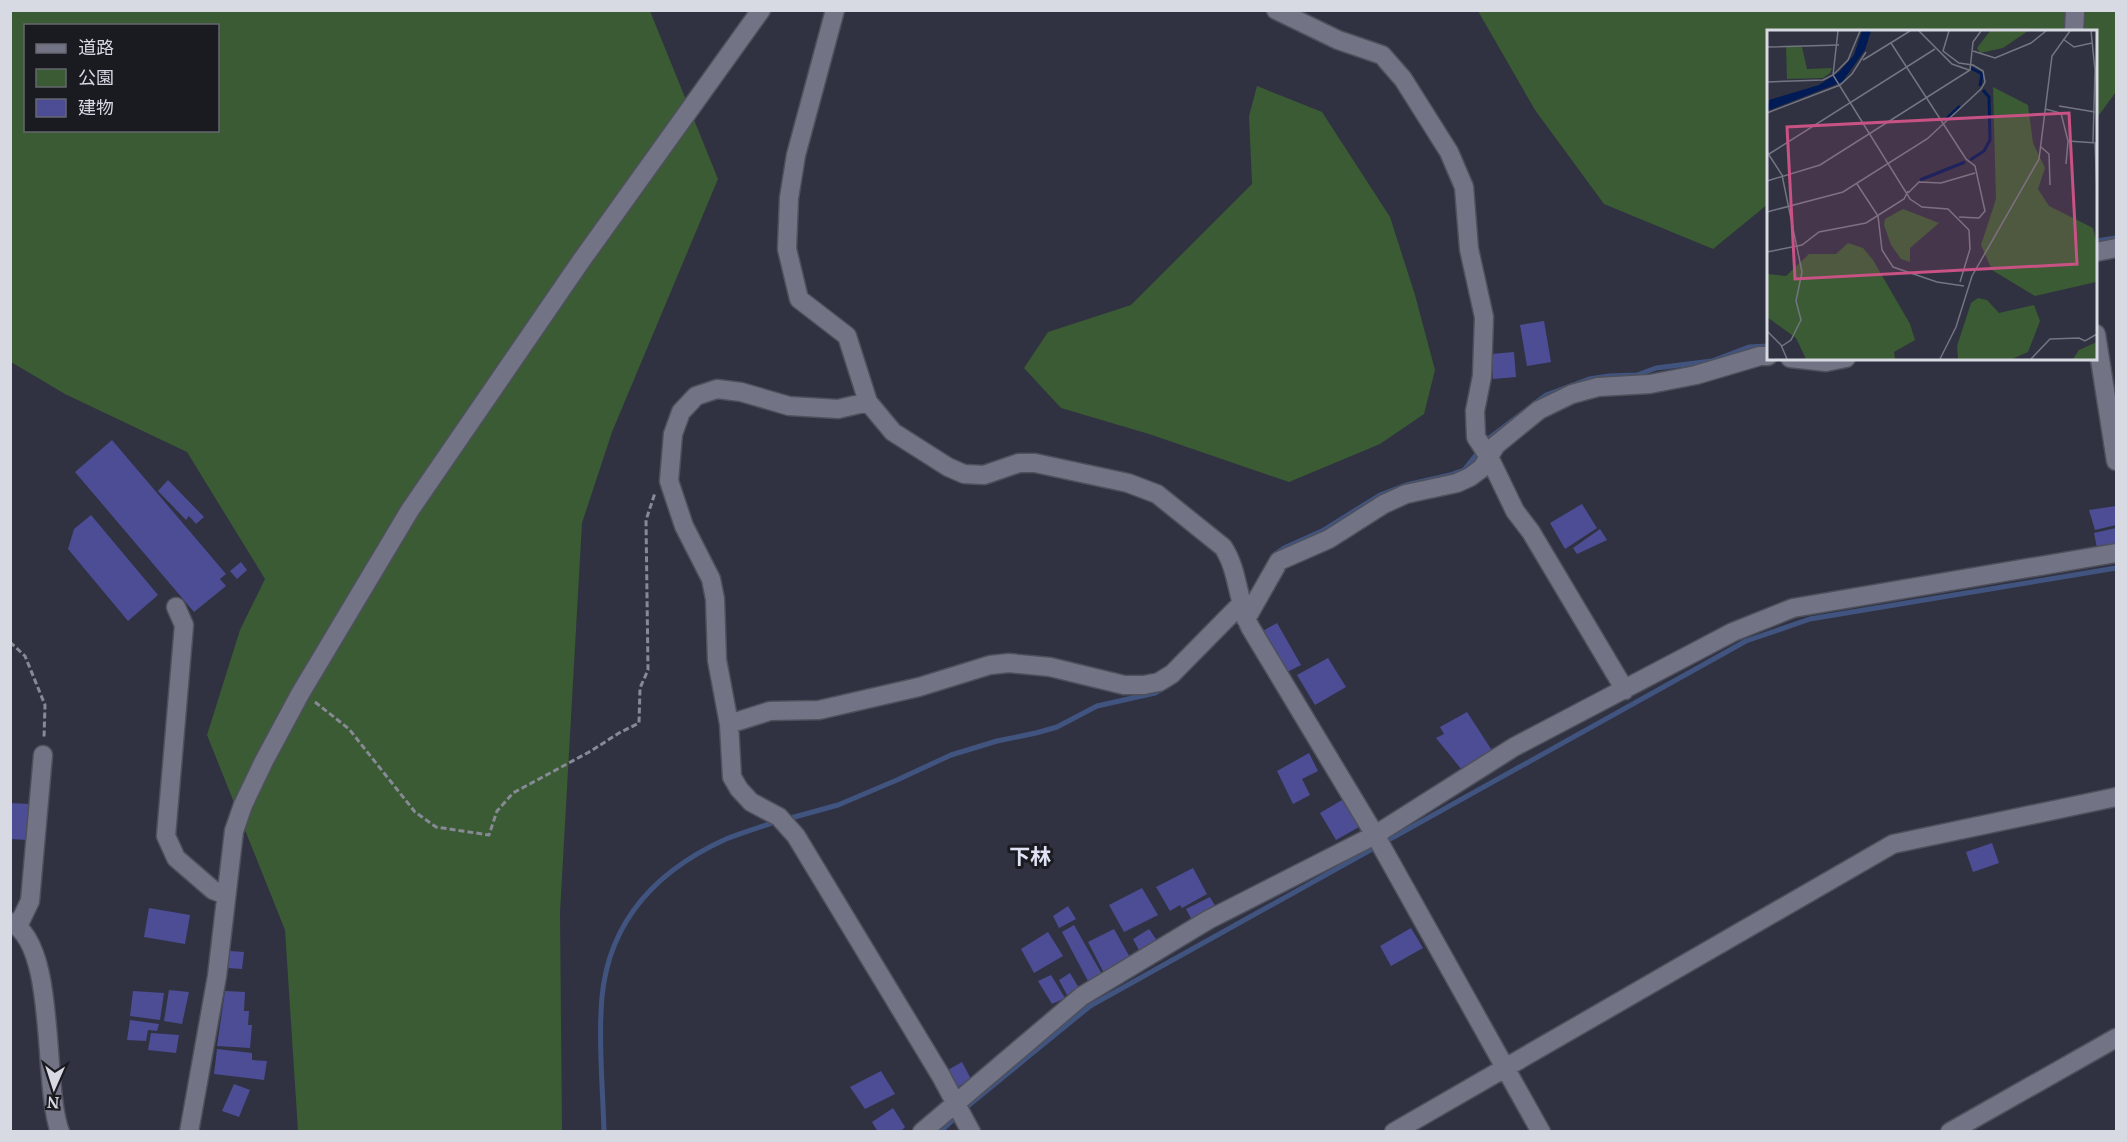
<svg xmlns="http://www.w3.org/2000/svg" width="2127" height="1142" viewBox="0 0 2127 1142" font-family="'PT Serif','Noto Sans JP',serif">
<rect width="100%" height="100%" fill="#303241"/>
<path fill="#3a5b33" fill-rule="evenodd" d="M 10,11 L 650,11 L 718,179 L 612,432 L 582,523 L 560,912 L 562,1131 L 298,1131 L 285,930 L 207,735 L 240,630 L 265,579 L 187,452 L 65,394 L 11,362 ZM 26,26 L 218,26 L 218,130 L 26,130 Z
M 1478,11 L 2116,11 L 2116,92 L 2096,119 L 2096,32 L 1768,32 L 1768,204 L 1713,249 L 1604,204 L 1535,110 Z
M 1257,86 L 1322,112 L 1390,217 L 1415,295 L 1435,370 L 1424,414 L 1380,444 L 1289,482 L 1149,434 L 1061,408 L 1024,368 L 1048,332 L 1131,305 L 1252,184 L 1249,116 Z"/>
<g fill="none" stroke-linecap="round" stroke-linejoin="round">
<path stroke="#415480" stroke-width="5" d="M 2096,241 L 2116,238
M 1484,442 L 1546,395 L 1589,379 L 1609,376 L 1637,375 L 1656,368 L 1712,361 L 1749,347 L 1768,346
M 1274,555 L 1284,548 L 1322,531 L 1380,495 L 1406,485 L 1450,475 L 1464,470 L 1480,450
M 787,819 L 838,805 L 897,780 L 951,755 L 997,741 L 1036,733 L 1057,727 L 1097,706 L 1155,693 L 1162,689
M 604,1132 C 603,1092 599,1052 601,1013 C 603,928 651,873 726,839 C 743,832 761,827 778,821
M 940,1132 L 969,1105 L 1090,1006 L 1746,641 L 1810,619 L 2116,568"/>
</g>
<path fill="#4c4d95" d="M 1544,321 L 1551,362 L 1527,366 L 1520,325 Z
M 1514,352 L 1516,377 L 1493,379 L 1491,354 Z
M 112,440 L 226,574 L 220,579 L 226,586 L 194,612 L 75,472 Z
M 168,480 L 204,517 L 196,524 L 189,516 L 186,520 L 158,491 Z
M 1582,504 L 1597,528 L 1565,549 L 1550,523 Z
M 2116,506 L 2116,525 L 2095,530 L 2089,510 Z
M 91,515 L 158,595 L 128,621 L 68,549 L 74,529 Z
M 2116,528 L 2116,545 L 2097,548 L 2094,533 Z
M 1600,529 L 1607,540 L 1577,554 L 1573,548 Z
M 241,562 L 247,570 L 237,579 L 230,571 Z
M 1277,623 L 1301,665 L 1285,673 L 1261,632 Z
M 1328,658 L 1346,687 L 1315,705 L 1297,675 Z
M 1467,712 L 1493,752 L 1462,770 L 1436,738 L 1444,734 L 1440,727 Z
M 1309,753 L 1318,771 L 1302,779 L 1310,795 L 1293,804 L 1277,771 Z
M 1342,800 L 1359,827 L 1336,840 L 1320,813 Z
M 10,803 L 30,804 L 28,840 L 10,839 Z
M 1992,843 L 1999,863 L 1973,872 L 1966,852 Z
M 1193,868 L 1207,894 L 1182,908 L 1180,905 L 1170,911 L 1156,887 Z
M 1142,888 L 1158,915 L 1124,932 L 1109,905 Z
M 1210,897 L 1217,909 L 1193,922 L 1186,909 Z
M 1068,906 L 1076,919 L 1059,928 L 1053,916 Z
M 149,908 L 190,915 L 185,944 L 144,937 Z
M 1074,925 L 1103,976 L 1089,983 L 1062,932 Z
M 1411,928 L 1423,948 L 1391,966 L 1380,946 Z
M 1114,929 L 1132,961 L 1105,975 L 1088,942 Z
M 1149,929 L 1158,942 L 1140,952 L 1133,939 Z
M 1048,932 L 1063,956 L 1034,973 L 1021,949 Z
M 230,951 L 244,952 L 242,969 L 228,968 Z
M 1070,973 L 1079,988 L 1067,995 L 1059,980 Z
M 1051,975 L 1065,998 L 1052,1004 L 1038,981 Z
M 169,990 L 189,992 L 182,1024 L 164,1021 Z
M 133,991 L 164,993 L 160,1020 L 130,1016 Z
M 225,991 L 245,992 L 244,1011 L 249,1011 L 248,1025 L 252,1025 L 250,1048 L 217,1046 Z
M 130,1020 L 159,1024 L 157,1031 L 148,1030 L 146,1041 L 127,1040 Z
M 151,1033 L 179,1035 L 176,1053 L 148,1050 Z
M 217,1049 L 252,1053 L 252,1060 L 267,1061 L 264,1080 L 214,1074 Z
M 962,1062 L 971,1079 L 956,1088 L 946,1071 Z
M 881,1071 L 895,1094 L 865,1109 L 850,1087 Z
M 234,1084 L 250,1090 L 239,1117 L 222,1111 Z
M 893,1108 L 905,1127 L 900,1132 L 878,1132 L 872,1122 Z"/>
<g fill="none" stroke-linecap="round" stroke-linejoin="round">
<defs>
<path id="minor" d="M 835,10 L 796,155 L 789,198 L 787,249 L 799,299 L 847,336 L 868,402 L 893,432 L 948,467 L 964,474 L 984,475 L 1019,463 L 1035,463 L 1128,483 L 1157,494 L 1223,547 C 1239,571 1237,601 1250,627 L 1378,840 L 1541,1132
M 1276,10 L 1338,40 L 1382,55 L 1403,79 L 1449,152 L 1464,187 L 1469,249 L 1484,317 L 1482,376 L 1475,411 L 1476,437 L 1489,457 L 1515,511 L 1531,532 L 1625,690
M 2074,32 L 2075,10
M 2096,252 L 2116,248
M 2096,334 L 2116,461
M 1790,358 L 1826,362 L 1846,358
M 868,402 L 838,409 L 789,406 L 741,392 L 717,389 L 696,396 L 681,412 L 673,434 L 669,481 L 684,526 L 711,579 L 715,599 L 717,660 L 729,724 L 732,777 L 739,789 L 751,802 L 779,817 L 796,836 L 941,1076 L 971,1132
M 176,607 L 184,625 L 166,836 L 176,858 L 213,890 L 226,895
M 1246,619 L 1279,561 L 1329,539 L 1384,504 L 1406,494 L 1457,483 L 1470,477 L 1482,468 L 1496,445 L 1539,410 L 1572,394 L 1598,387 L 1650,384 L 1696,375 L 1760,356 L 1768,356
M 729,724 L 770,711 L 819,710 L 919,687 L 990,665 L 1009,663 L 1050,667 L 1124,685 L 1144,685 L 1159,682 L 1172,674 L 1241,604
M 10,922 C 58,944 42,1084 60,1132
M 18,926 L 30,901 L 43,755
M 189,1132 L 217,976 L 234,831 L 243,805 L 264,761 L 300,694 L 410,510 L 581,261 L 761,10
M 922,1132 L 1082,996 L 1208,920 L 1375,835 L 1514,747 L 1733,632 L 1793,608 L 2116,553
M 1394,1132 L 1893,844 L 2116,797
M 1950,1132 L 2116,1038"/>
</defs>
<use href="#minor" stroke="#4e505c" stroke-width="21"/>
<path stroke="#878995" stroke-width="3" stroke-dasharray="6 3" stroke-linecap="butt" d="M 10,642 L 25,656 L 45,705 L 44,738
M 315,702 L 349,729 L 415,812 L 436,827 L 489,835 L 497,811 L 513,793 L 591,751 L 619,733 L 639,723 L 640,688 L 648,670 L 646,520 L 655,493"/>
<use href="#minor" stroke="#727485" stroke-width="18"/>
</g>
<g text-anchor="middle" stroke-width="6" stroke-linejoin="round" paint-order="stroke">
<g font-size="21" font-weight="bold" fill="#dfe1f4" stroke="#1a1a21">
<text x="1030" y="864">下林</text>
</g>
</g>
<g transform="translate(1767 30)">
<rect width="330" height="330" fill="#303241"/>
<path d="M 223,1 L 261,1 L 236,18 L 213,23 L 210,18 ZM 19,17 L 35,17 L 40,39 L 65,38 L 63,43 L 56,48 L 20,49 ZM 226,57 L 261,75 L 266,113 L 278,138 L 271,159 L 282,176 L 326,198 L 330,214 L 329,252 L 268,266 L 225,240 L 214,215 L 229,169 ZM 136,179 L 172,193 L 143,218 L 143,232 L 134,229 L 124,215 L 117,195 L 118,189 ZM 81,213 L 96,218 L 106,230 L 143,294 L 148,310 L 127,322 L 128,329 L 39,329 L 29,308 L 0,287 L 0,244 L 19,246 L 42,224 L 69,224 ZM 211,268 L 220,270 L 232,283 L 267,275 L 273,291 L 261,322 L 245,329 L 191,329 L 190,316 L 204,273 ZM 330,312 L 330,329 L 306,329 L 312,320 Z" fill="#3a5b33"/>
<path d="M 95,1 L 104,1 L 98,20 L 75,52 L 0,81 L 2,70 L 52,55 L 72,42 L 87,25 Z" fill="#001b56"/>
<path fill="none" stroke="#001b56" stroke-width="3" d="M 204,38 L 215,44 L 213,56M 179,89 L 193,76M 203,130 L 217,121 L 223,110 L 222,67 L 216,60M 153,150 L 198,132"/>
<path fill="none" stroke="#737582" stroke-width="1.5" d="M 71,1 L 66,45 L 143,169 L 155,177 L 181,179 L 202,200 L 203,219 L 193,252M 152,1 L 185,34 L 202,40M 324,1 L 328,40 L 326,113M 296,9 L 307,17 L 325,13M 124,13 L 199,129 L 208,136 L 218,181 L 212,188 L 192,187M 0,17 L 72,15M 206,21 L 228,28 L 264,13 L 279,1M 96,30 L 143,1M 0,52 L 56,50 L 66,45 L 81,30 L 93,1M 292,76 L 328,82M 278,79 L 294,83 L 301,111 L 330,113M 0,83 L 73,55 L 85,44 L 99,22M 328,113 L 330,163M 274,117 L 282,124 L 283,155M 0,122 L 15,145 L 35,242 L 29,271 L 34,290 L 24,310 L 15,316M 2,124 L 168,19M 299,134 L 301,111M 0,151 L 53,135 L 203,40 L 206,12 L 214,1M 90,154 L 111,186 L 115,220 L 126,237 L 170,252 L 197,256M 141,163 L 152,152 L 174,153 L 208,143M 0,182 L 76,162 L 160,109 L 214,59 L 218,52 L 216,41 L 206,35 L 192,33 L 176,21 L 182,1M 0,222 L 35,215 L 52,202 L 99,193 L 137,169 L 141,161M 0,301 L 14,315 L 20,329M 173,329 L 189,297 L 205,246 L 272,129 L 285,26 L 303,1M 264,329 L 283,309 L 312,308 L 318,311 L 330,304"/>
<path fill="#c95284" fill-opacity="0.15" stroke="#c95284" stroke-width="3" d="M 302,83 L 310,234 L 28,249 L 20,97 Z"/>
<rect width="330" height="330" fill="none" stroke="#d8dae3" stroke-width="3"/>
</g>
<rect width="2127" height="1142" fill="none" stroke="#d8dae3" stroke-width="24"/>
<rect x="24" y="24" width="195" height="108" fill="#1a1a21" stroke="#66676f" stroke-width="1.5"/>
<rect x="36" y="44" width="30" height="9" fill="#727485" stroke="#66676f" stroke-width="1.5"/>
<text x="78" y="54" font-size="18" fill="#d8dae3">道路</text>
<rect x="36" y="69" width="30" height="18" fill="#3a5b33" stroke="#66676f" stroke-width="1.5"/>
<text x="78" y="84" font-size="18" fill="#d8dae3">公園</text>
<rect x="36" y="99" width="30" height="18" fill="#4c4d95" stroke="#66676f" stroke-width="1.5"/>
<text x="78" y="114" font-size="18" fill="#d8dae3">建物</text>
<g transform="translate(54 1088) rotate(183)" stroke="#1a1a21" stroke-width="4.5" paint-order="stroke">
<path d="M0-4.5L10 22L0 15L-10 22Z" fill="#d8dae3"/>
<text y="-9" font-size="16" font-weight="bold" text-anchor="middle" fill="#d8dae3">N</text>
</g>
</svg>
